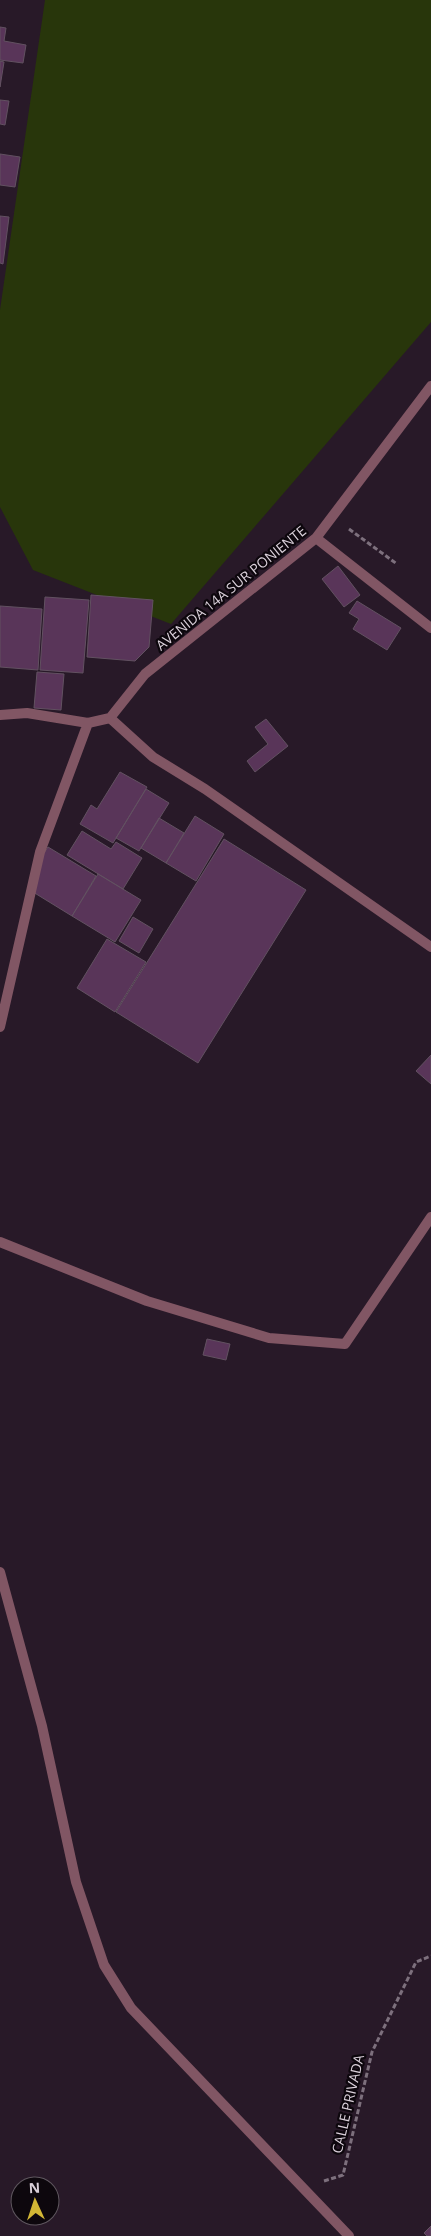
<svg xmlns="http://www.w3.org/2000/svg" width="431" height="2236" viewBox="0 0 431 2236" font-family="'Open Sans',sans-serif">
<rect width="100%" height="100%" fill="#281928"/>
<path fill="#28360b" d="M 45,0 L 431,0 L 431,322 L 171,624 L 33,570 L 0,507 L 0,310 Z"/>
<path fill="#593559" stroke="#625161" d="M 0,27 L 6,28 L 4,41 L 26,45 L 23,63 L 0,60 Z
M 0,61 L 4,62 L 0,87 Z
M 0,100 L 9,101 L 5,125 L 0,124 Z
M 0,154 L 20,157 L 15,187 L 0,185 Z
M 0,216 L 9,217 L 3,264 L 0,263 Z
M 338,566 L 360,595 L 344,607 L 322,579 Z
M 91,595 L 153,600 L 149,647 L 135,661 L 87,657 Z
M 45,597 L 89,600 L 83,673 L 40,670 Z
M 357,601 L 401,628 L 387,650 L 353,629 L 359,619 L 349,613 Z
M 0,606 L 42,609 L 38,670 L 0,667 Z
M 37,672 L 64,674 L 61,710 L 34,708 Z
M 266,719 L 288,746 L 255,772 L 247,761 L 268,744 L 255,727 Z
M 120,772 L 147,787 L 113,843 L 80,824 L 91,805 L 97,809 Z
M 146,789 L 169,803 L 139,851 L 116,838 Z
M 195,816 L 224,834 L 196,881 L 166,863 Z
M 159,818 L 184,833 L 166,863 L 141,848 Z
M 82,831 L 111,849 L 116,842 L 142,858 L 123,889 L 67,855 Z
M 224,839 L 306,890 L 198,1063 L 116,1012 Z
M 48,847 L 96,876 L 72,916 L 33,892 L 40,859 Z
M 98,874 L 141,900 L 115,942 L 72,916 Z
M 133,917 L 153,929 L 139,953 L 119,941 Z
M 107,939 L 146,962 L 115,1012 L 77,988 Z
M 431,1055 L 431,1084 L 416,1071 Z
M 207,1339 L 230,1344 L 226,1360 L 203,1355 Z
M 431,2226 L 431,2236 L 427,2236 L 424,2233 Z"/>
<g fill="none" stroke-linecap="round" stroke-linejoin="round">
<path stroke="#7d707d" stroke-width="3" stroke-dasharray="5 2.5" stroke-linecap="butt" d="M 349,529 L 397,564
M 324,2181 L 343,2175 L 372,2052 L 416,1962 L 431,1956"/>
<path stroke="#815664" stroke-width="10" d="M 316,538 L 431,628
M 0,715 L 27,713 L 88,723 L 110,718 L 145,674 L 316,538 L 431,386
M 110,718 L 153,757 L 205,789 L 431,947
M 0,1027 L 40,852 L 88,723
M 0,1242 L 147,1301 L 269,1338 L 345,1344 L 431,1217
M 0,1572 L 42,1726 L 76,1882 L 104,1965 L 131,2008 L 349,2236"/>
</g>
<g text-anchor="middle" stroke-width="4.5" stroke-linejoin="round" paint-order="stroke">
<g font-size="14" fill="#dad0da" stroke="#0d070d">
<text transform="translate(231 588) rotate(-39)" y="5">AVENIDA 14A SUR PONIENTE</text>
<text transform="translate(348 2104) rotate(-77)" y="5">CALLE PRIVADA</text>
</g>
</g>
<g transform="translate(35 2201) rotate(357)"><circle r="24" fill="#0d070d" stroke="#5f575f"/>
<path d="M0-4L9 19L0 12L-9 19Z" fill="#d2b635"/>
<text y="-8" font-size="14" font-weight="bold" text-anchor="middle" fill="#dad0da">N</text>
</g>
</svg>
